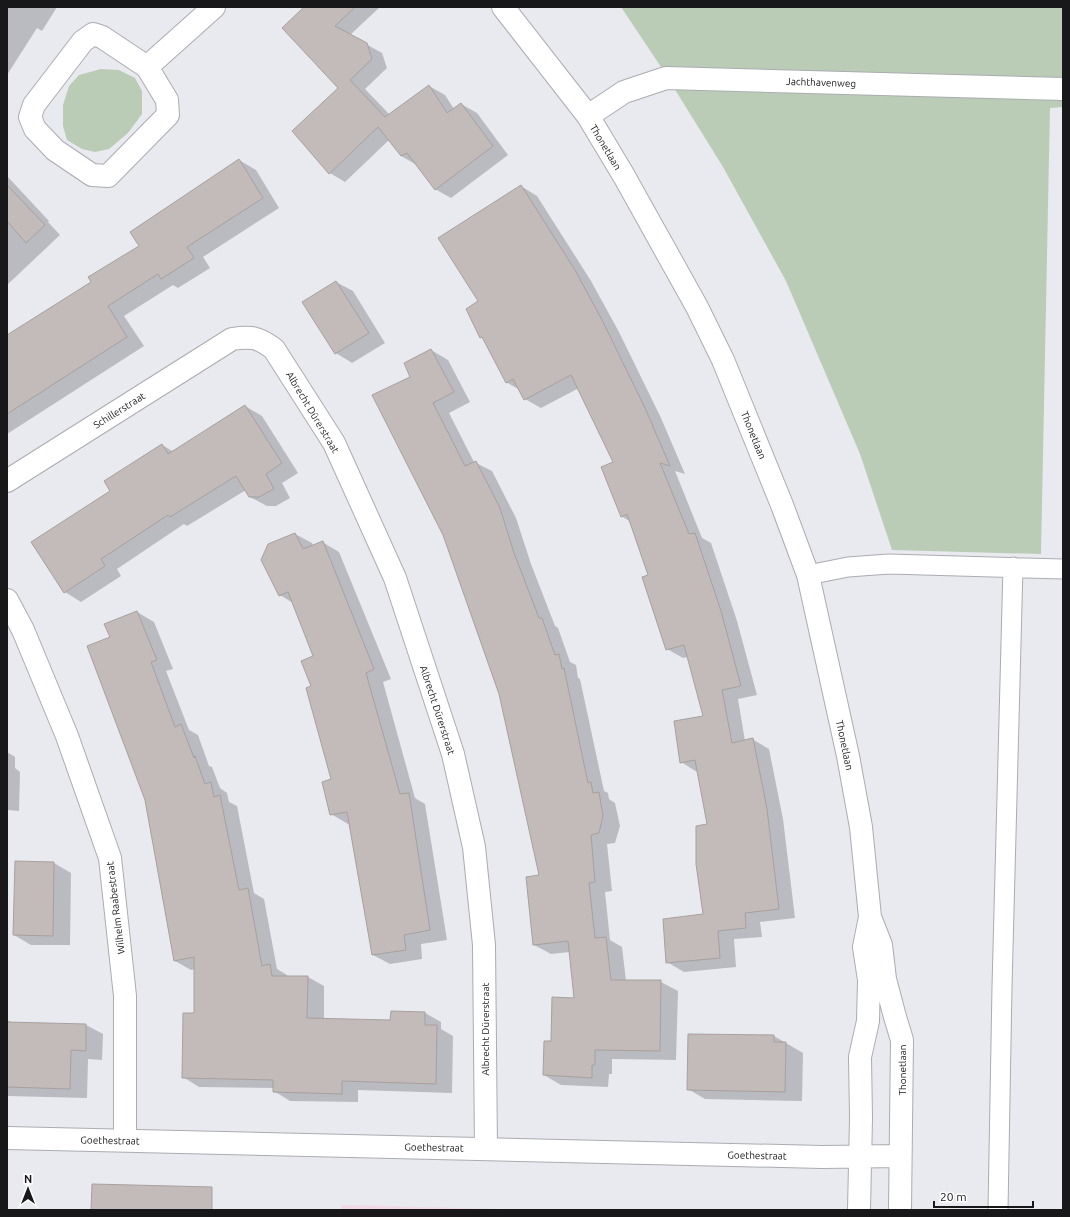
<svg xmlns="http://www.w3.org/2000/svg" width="1070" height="1217" viewBox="0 0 1070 1217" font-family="Ubuntu,sans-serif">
<rect width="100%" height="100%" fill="#e8eaf0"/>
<path fill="#f0d9e5" d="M 341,1205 L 544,1210 L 341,1210 Z"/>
<path fill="#baccb6" d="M 621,7 L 1063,7 L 1063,107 L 1050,108 L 1041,554 L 892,550 L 860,454 L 786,281 L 723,167 L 661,67 Z
M 101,69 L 119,70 L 135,78 L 142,91 L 142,114 L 128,133 L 109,149 L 95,152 L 82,149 L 67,140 L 63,126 L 63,105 L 69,86 L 79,75 Z"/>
<path fill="#0003" d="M 7,7 L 57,7 L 42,31 L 37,28 L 7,75 Z
M 305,7 L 380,7 L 350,35 L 382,53 L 387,68 L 365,89 L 390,115 L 429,86 L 445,95 L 454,109 L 461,104 L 477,113 L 508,155 L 451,198 L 435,189 L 417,165 L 401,156 L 389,140 L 345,182 L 330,173 L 339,88 Z
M 239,160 L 256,170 L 279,208 L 203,257 L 210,268 L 178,288 L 173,285 L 124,316 L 144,346 L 7,434 L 7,334 L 9,335 L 92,282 L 140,246 Z
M 7,176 L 49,221 L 48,222 L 60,235 L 7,285 Z
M 521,186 L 537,196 L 591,281 L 619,332 L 661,418 L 685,474 L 675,471 L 702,538 L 711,543 L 737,621 L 757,695 L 738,699 L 745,741 L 752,739 L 769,749 L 783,819 L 795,918 L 760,922 L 762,937 L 734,939 L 736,967 L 684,972 L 667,962 L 704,915 L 708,825 L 697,772 L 681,762 L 704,716 L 688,657 L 683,658 L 667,649 L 649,575 L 631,522 L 621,516 L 615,462 L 579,388 L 541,408 L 525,399 L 520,390 L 506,382 L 484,339 L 481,337 L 479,302 Z
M 336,282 L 353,291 L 385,343 L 352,363 L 336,353 Z
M 431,350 L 448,360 L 470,402 L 449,413 L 474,462 L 492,471 L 516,518 L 531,564 L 555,626 L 558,628 L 570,662 L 576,665 L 578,678 L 580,679 L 604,791 L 608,793 L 609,799 L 615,803 L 620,826 L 615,843 L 607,844 L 612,891 L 605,892 L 610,940 L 622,947 L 626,981 L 661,982 L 678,991 L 676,1060 L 612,1059 L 612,1074 L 609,1074 L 608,1087 L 561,1085 L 544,1075 L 552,1042 L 575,999 L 570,952 L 551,954 L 534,945 L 540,876 L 500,694 L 412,377 Z
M 245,406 L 262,416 L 298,473 L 282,483 L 290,498 L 276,506 L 267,506 L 250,497 L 246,490 L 187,526 L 184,524 L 117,569 L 121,576 L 81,602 L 65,592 L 112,492 L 162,445 L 174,452 Z
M 295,534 L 312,543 L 313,546 L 322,542 L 339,552 L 391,679 L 383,682 L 415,798 L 425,804 L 447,940 L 421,944 L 422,959 L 390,964 L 373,955 L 350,823 L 348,824 L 331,814 L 332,780 L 313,687 L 315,657 L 293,603 L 280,595 Z
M 137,612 L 154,622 L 173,669 L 166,671 L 189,730 L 198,735 L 209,766 L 212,767 L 220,788 L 227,793 L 229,802 L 237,806 L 254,893 L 264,899 L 277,969 L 287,975 L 287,977 L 308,977 L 324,986 L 324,1019 L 391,1021 L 425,1013 L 441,1022 L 441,1029 L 453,1036 L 452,1093 L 358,1090 L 358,1102 L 290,1101 L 274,1091 L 274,1088 L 199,1087 L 183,1077 L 195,1014 L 195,969 L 191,970 L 175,961 L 146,800 L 111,638 Z
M 7,752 L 15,757 L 15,768 L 20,772 L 19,811 L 7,810 Z
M 54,863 L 71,873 L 70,945 L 31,945 L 14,935 Z
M 7,1020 L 13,1023 L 86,1025 L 103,1034 L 102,1060 L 88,1059 L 87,1098 L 7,1096 Z
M 689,1035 L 774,1036 L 803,1053 L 802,1101 L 705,1099 L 688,1089 Z
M 497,1209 L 524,1210 L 497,1210 Z"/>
<path fill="#c2bbb9" stroke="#a7a09e" d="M 304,7 L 355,7 L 335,26 L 367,43 L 372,59 L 350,80 L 385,117 L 429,85 L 447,113 L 461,103 L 493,146 L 435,190 L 407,153 L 401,156 L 378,127 L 329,174 L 292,131 L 338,88 L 282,28 Z
M 239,159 L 263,198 L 187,247 L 194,258 L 161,279 L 158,274 L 108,306 L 127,337 L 7,414 L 7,335 L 91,282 L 88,277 L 139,246 L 130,232 Z
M 7,185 L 45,225 L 26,243 L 7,221 Z
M 521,185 L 575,270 L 603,322 L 645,408 L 670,466 L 660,463 L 689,534 L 695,533 L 721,611 L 741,686 L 722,690 L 732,743 L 753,738 L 767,809 L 779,909 L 745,913 L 746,928 L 718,931 L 720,958 L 666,963 L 663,919 L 703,914 L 696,864 L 696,826 L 707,824 L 695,760 L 680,763 L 674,721 L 703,716 L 684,645 L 666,650 L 642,577 L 648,575 L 627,514 L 621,517 L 601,467 L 613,462 L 571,375 L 524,400 L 513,379 L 506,383 L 482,337 L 480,338 L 466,309 L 478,301 L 438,238 Z
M 336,281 L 369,333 L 335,354 L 302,302 Z
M 431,349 L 454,392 L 433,403 L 465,466 L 476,461 L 500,508 L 514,553 L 539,618 L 542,618 L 555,655 L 559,654 L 562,669 L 564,668 L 588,783 L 591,782 L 593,793 L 599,792 L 603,816 L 599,833 L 591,835 L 595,882 L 589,883 L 595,938 L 606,937 L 611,980 L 661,980 L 660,1051 L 595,1050 L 595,1065 L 592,1065 L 592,1078 L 543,1075 L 544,1041 L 551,1041 L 552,997 L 574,998 L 568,941 L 533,945 L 526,877 L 539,875 L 499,694 L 443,535 L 372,395 L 410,377 L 404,363 Z
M 245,405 L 282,463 L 266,474 L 274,489 L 259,497 L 249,497 L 236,476 L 170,517 L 168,515 L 101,559 L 105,566 L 64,593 L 31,542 L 110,491 L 104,481 L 162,444 L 168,454 Z
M 295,533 L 303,549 L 323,541 L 374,669 L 366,673 L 400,794 L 409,793 L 430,930 L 404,935 L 406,950 L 372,955 L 347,812 L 330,815 L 322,782 L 331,779 L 306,688 L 311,686 L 301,661 L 313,656 L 288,592 L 279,596 L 261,560 L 268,544 Z
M 137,611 L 157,660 L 151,662 L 175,727 L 181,724 L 194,758 L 195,756 L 205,784 L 211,782 L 214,797 L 220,795 L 239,890 L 248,888 L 262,966 L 270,964 L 272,976 L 308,976 L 307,1018 L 390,1020 L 391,1011 L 425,1012 L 425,1025 L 437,1025 L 436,1084 L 342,1081 L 342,1094 L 308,1093 L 273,1092 L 273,1080 L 182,1078 L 183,1013 L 194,1013 L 194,957 L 174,961 L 145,800 L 87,646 L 110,637 L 104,624 Z
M 15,861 L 54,862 L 53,936 L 13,935 Z
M 7,1022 L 86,1024 L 86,1051 L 71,1050 L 70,1089 L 7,1087 Z
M 688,1034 L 774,1035 L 774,1042 L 786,1042 L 785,1092 L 687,1090 Z
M 92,1184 L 212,1187 L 212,1210 L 91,1210 Z"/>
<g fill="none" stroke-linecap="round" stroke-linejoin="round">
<defs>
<path id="service" d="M 808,575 L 848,567 L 889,564 L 1063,569
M 998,1210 L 1002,987 L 1013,567"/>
<path id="minor" d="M 503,7 L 588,116 L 624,176 L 697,307 L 723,360 L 782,505 L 808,575 L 848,756 L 861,827 L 870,917 L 881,945 L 885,979 L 895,1017 L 902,1040 L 900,1210
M 147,67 L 167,100 L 168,115 L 108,176 L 92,175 L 55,150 L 35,129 L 30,117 L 34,105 L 83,41 L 93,34 L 102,37 L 147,67 L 214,7
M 588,116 L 624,92 L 666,78 L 1063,89
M 7,481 L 232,339 C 251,336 258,337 274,349 L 334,443 L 395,578 L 453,754 L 474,847 L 484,945 L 486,1149
M 7,600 L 23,630 L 67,736 L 110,858 L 125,996 L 125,1140
M 7,1138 L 822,1157 L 900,1156
M 859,1210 L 861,1118 L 860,1057 L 868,1021 L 869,980 L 864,947 L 870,917"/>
</defs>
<use href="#service" stroke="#aaacb1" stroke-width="21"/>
<use href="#minor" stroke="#aaacb1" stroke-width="24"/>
<use href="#service" stroke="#fff" stroke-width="19"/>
<use href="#minor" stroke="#fff" stroke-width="22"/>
</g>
<g text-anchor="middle" stroke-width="4" stroke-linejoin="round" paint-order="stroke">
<g font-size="10" fill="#18181b" stroke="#fff">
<text transform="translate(821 82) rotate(2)" y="4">Jachthavenweg</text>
<text transform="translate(606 147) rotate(59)" y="4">Thonetlaan</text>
<text transform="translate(119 410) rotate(-32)" y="4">Schillerstraat</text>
<text transform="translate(313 412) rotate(59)" y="4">Albrecht Dürerstraat</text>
<text transform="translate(754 435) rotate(68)" y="4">Thonetlaan</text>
<text transform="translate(438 710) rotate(72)" y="4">Albrecht Dürerstraat</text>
<text transform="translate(845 745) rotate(78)" y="4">Thonetlaan</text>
<text transform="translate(115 908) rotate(-97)" y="4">Wilhelm Raabestraat</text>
<text transform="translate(485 1029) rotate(-90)" y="4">Albrecht Dürerstraat</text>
<text transform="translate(902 1070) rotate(-90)" y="4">Thonetlaan</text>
<text transform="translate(110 1140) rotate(1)" y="4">Goethestraat</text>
<text transform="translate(434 1147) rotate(1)" y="4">Goethestraat</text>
<text transform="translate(757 1155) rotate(1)" y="4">Goethestraat</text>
</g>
</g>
<rect width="1070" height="1217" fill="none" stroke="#18181b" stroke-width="16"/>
<g transform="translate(28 1189)" stroke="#ffffff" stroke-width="3" paint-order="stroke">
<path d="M0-3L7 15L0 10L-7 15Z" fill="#18181b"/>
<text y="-6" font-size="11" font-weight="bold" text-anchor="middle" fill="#18181b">N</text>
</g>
<path d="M934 1201v6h99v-6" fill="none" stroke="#18181b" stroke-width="2"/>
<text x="940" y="1201" font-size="12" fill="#18181b" stroke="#ffffff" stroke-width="3" paint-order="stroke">20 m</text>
</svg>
